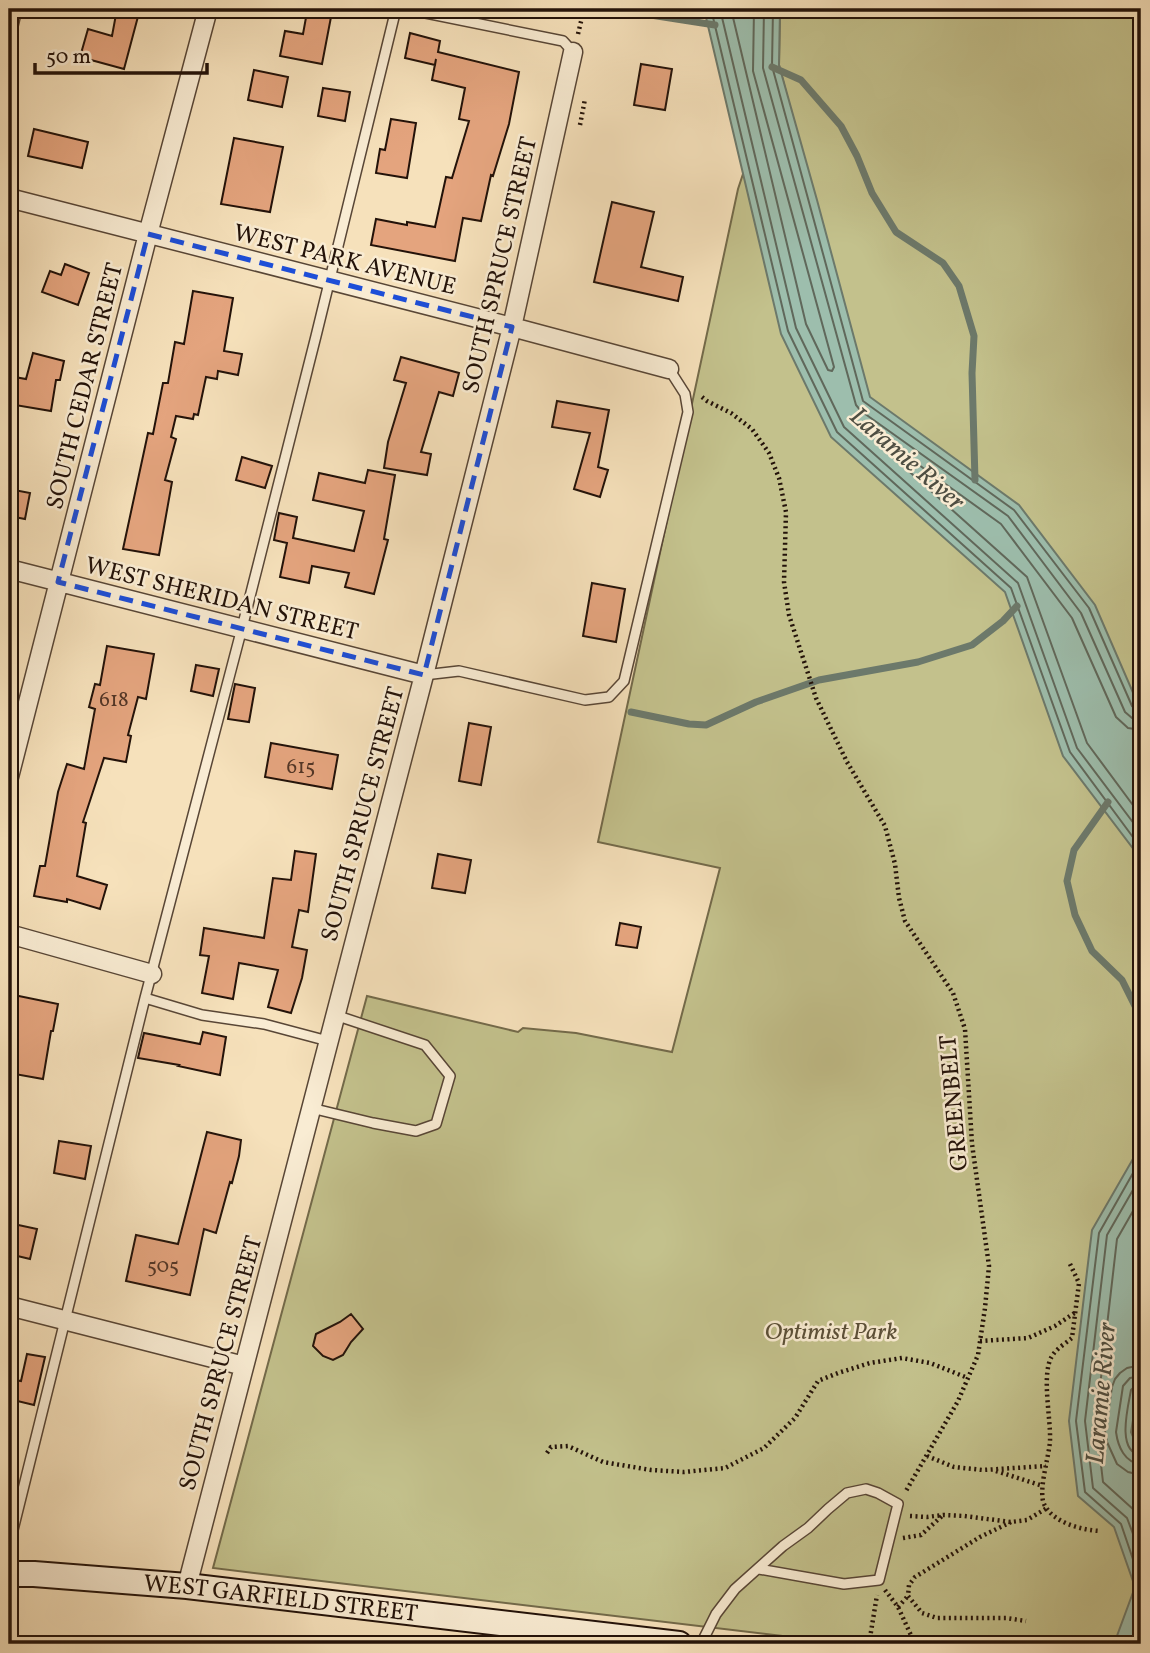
<svg xmlns="http://www.w3.org/2000/svg" width="1150" height="1653" viewBox="0 0 1150 1653" font-family="Vollkorn,serif">
<rect width="100%" height="100%" fill="#f6e1bb"/>
<filter id="stains"><feTurbulence type="fractalNoise" baseFrequency=".00286" numOctaves="4"/><feColorMatrix values="0 0 0 0 .2 0 0 0 0 .09 0 0 0 0 .02 0 0 0 .5 -.17"/></filter>
<radialGradient id="worn" r=".72"><stop offset=".6" stop-color="#630" stop-opacity="0"/><stop offset="1" stop-color="#630" stop-opacity=".3"/></radialGradient>
<path fill="#c3c18c" stroke="#736a4a" stroke-width="2" d="M 780,9 L 1141,9 L 1141,1644 L 849,1644 L 213,1568 L 367,996 L 518,1032 L 523,1028 L 576,1033 L 672,1052 L 720,868 L 598,842 L 738,189 L 771,90 L 786,92 L 779,65 Z"/>
<path fill="#9dbead" stroke="#6c796b" stroke-width="2" d="M 704,9 L 780,9 L 779,65 L 817,200 L 870,397 L 1019,505 L 1095,605 L 1141,711 L 1141,859 L 1063,756 L 1005,592 L 831,437 L 781,334 Z
M 1141,1145 L 1141,1372 L 1131,1432 L 1141,1455 L 1141,1644 L 1114,1644 L 1135,1587 L 1114,1527 L 1078,1496 L 1069,1421 L 1092,1230 Z"/>
<g fill="none" stroke-linecap="round" stroke-linejoin="round">
<path stroke="#60685b" stroke-width="2" d="M 711,9 L 788,331 L 837,432 L 1011,588 L 1070,752 L 1141,848
M 720,9 L 796,328 L 844,427 L 1018,583 L 1077,748 L 1141,833
M 731,9 L 806,324 L 828,370 L 832,371 L 834,367 L 753,71 L 754,9
M 764,9 L 763,68 L 856,405 L 861,411 L 1008,516 L 1081,613 L 1125,712 L 1132,718 L 1141,720
M 773,9 L 772,66 L 863,401 L 1014,510 L 1089,608 L 1132,706 L 1136,710 L 1141,711
M 1141,730 L 1128,728 L 1116,717 L 1072,618 L 1001,524 L 887,442 L 883,442 L 883,448 L 1027,577 L 1087,743 L 1141,816
M 1141,1159 L 1099,1233 L 1076,1421 L 1085,1492 L 1121,1524 L 1141,1583
M 1141,1176 L 1107,1235 L 1085,1421 L 1093,1488 L 1127,1518 L 1141,1555
M 1141,1197 L 1117,1239 L 1096,1421 L 1103,1482 L 1134,1510 L 1141,1524
M 1141,1365 L 1127,1368 L 1120,1373 L 1115,1379 L 1112,1387 L 1105,1432 L 1107,1442 L 1117,1464 L 1128,1472 L 1141,1475
M 1141,1376 L 1130,1378 L 1123,1386 L 1116,1432 C 1118,1447 1125,1463 1141,1464
M 1141,1385 L 1135,1386 L 1131,1390 C 1128,1407 1116,1452 1141,1455"/>
<path stroke="#6c796b" stroke-width="7" d="M 612,9 L 715,25
M 772,67 L 801,80 L 841,126 L 857,156 L 872,193 L 896,232 L 943,263 L 959,286 L 974,336 L 972,373 L 975,480
M 631,712 L 689,724 L 706,725 L 756,702 L 819,680 L 918,662 L 972,645 L 1003,621 L 1017,606
M 1108,802 L 1074,850 L 1067,881 L 1075,915 L 1092,951 L 1122,980 L 1141,1018"/>
</g>
<path fill="#e4a47e" stroke="#231209" stroke-width="2" d="M 117,9 L 140,9 L 124,69 L 80,57 L 88,29 L 112,36 Z
M 307,12 L 331,17 L 322,64 L 280,56 L 285,31 L 303,34 Z
M 410,33 L 440,41 L 438,52 L 519,72 L 509,124 L 493,176 L 491,175 L 481,221 L 463,218 L 455,261 L 371,245 L 376,219 L 407,225 L 407,222 L 435,227 L 446,177 L 452,178 L 469,121 L 459,119 L 465,88 L 432,80 L 436,59 L 435,65 L 405,58 Z
M 641,64 L 672,69 L 665,110 L 634,105 Z
M 254,70 L 288,77 L 282,107 L 248,100 Z
M 323,88 L 350,92 L 345,121 L 318,116 Z
M 391,119 L 416,123 L 407,178 L 376,173 L 380,149 L 385,150 Z
M 34,129 L 88,142 L 82,168 L 28,156 Z
M 234,138 L 283,147 L 270,212 L 221,204 Z
M 612,202 L 654,212 L 641,267 L 683,277 L 678,301 L 594,282 Z
M 65,264 L 89,273 L 78,305 L 42,292 L 50,271 L 61,275 Z
M 193,291 L 233,298 L 224,351 L 242,354 L 238,375 L 218,371 L 217,379 L 206,377 L 198,415 L 194,414 L 193,419 L 176,416 L 171,437 L 176,439 L 165,480 L 172,482 L 159,555 L 123,549 L 148,433 L 153,434 L 163,383 L 168,383 L 175,342 L 184,344 Z
M 33,353 L 64,361 L 60,380 L 56,380 L 51,411 L 9,404 L 9,376 L 26,379 Z
M 401,357 L 459,373 L 453,396 L 439,392 L 421,452 L 431,454 L 427,475 L 384,468 L 388,442 L 406,383 L 394,380 Z
M 557,401 L 609,410 L 598,467 L 608,470 L 600,497 L 574,489 L 590,433 L 552,427 Z
M 242,457 L 272,466 L 265,488 L 236,480 Z
M 368,470 L 395,475 L 384,539 L 388,540 L 374,594 L 345,587 L 349,573 L 312,566 L 309,583 L 280,577 L 287,543 L 274,540 L 279,513 L 297,517 L 293,538 L 354,551 L 364,511 L 313,500 L 319,473 L 365,483 Z
M 9,489 L 30,493 L 25,519 L 9,516 Z
M 592,583 L 625,589 L 616,642 L 583,636 Z
M 107,646 L 154,654 L 146,699 L 138,697 L 128,735 L 131,736 L 126,762 L 104,758 L 83,822 L 86,823 L 77,876 L 107,885 L 100,909 L 67,899 L 67,902 L 34,896 L 40,866 L 45,866 L 58,792 L 67,764 L 84,769 L 95,709 L 89,707 L 95,684 L 100,685 Z
M 196,665 L 219,669 L 213,696 L 191,691 Z
M 235,684 L 255,688 L 249,722 L 228,719 Z
M 469,723 L 491,727 L 481,785 L 459,781 Z
M 271,743 L 338,755 L 332,789 L 265,777 Z
M 295,851 L 316,854 L 308,912 L 299,910 L 292,947 L 307,950 L 302,978 L 291,1013 L 268,1007 L 278,970 L 239,963 L 233,999 L 202,993 L 209,956 L 200,955 L 204,928 L 264,938 L 273,878 L 291,880 Z
M 438,854 L 471,860 L 465,893 L 432,888 Z
M 620,923 L 641,927 L 637,948 L 616,945 Z
M 9,994 L 58,1004 L 53,1031 L 51,1031 L 43,1079 L 9,1073 Z
M 203,1032 L 226,1037 L 220,1075 L 178,1066 L 179,1065 L 138,1058 L 144,1033 L 200,1044 Z
M 207,1132 L 241,1140 L 239,1156 L 232,1183 L 230,1182 L 216,1233 L 204,1229 L 190,1295 L 126,1281 L 136,1235 L 178,1244 Z
M 59,1141 L 91,1146 L 85,1179 L 54,1173 Z
M 9,1223 L 37,1229 L 30,1259 L 9,1254 Z
M 351,1314 L 363,1329 L 351,1342 L 343,1355 L 333,1360 L 323,1356 L 313,1346 L 316,1334 L 340,1322 Z
M 27,1354 L 45,1357 L 34,1405 L 9,1399 L 9,1379 L 21,1381 Z"/>
<g fill="none" stroke-linecap="round" stroke-linejoin="round">
<defs>
<path id="lane" d="M 406,9 L 563,41 L 573,52
M 9,43 L 17,9
M 424,675 L 459,671 L 585,700 L 609,697 L 624,681 L 688,412 L 685,394 L 669,369
M 145,998 L 202,1015 L 264,1024 L 328,1041
M 311,1108 L 373,1123 L 416,1131 L 436,1124 L 450,1076 L 425,1045 L 335,1015
M 9,1546 L 145,998 L 242,628 L 316,336 L 396,9
M 701,1644 L 716,1614 L 735,1589 L 783,1546 L 808,1528 L 828,1509 L 847,1493 L 866,1489 L 878,1493 L 898,1504 L 879,1580 L 844,1584 L 759,1569"/>
<path id="street" d="M 9,198 L 512,327 L 669,369
M 9,569 L 424,675
M 9,777 L 148,234 L 208,9
M 9,934 L 152,974
M 9,1306 L 244,1366
M 187,1586 L 424,675 L 512,327 L 573,52"/>
<g id="secondary">
<path id="s1" d="M 9,1574 L 34,1574 L 187,1586 L 679,1644"/>
</g>
</defs>
<use href="#lane" stroke="#584636" stroke-width="12"/>
<use href="#street" stroke="#584636" stroke-width="21"/>
<use href="#secondary" stroke="#231209" stroke-width="28"/>
<path stroke="#231209" stroke-width="4.5" stroke-dasharray="2 3.5" stroke-linecap="butt" d="M 578,34 L 584,9
M 580,125 L 585,99
M 702,397 L 707,401 L 731,413 L 752,429 L 769,453 L 779,478 L 786,512 L 784,582 L 789,615 L 816,698 L 847,762 L 885,826 L 895,864 L 899,898 L 905,921 L 953,993 L 965,1029 L 972,1144 L 989,1266 L 985,1308 L 978,1355 L 958,1401 L 906,1491
M 1070,1264 L 1079,1283 L 1072,1338 C 1066,1343 1057,1348 1052,1356 C 1041,1374 1051,1418 1050,1441 C 1049,1457 1038,1490 1044,1504 C 1053,1523 1082,1530 1100,1531
M 980,1341 L 1028,1338 L 1055,1326 L 1076,1312
M 547,1453 L 551,1447 L 568,1446 L 603,1462 L 651,1470 L 684,1472 L 725,1468 L 764,1448 L 795,1418 L 818,1381 L 838,1373 L 870,1363 L 902,1358 L 930,1363 L 968,1378
M 927,1456 L 954,1467 L 983,1470 L 1046,1466
M 996,1471 L 1043,1486
M 910,1516 L 927,1517 L 943,1515 L 964,1516 L 1011,1522 L 1027,1520 L 1047,1508
M 1011,1522 L 980,1537 L 915,1577 L 909,1585 L 908,1596 L 922,1613 L 937,1618 L 1006,1618 L 1026,1621
M 903,1538 L 921,1535 L 942,1516
M 885,1590 L 898,1607 L 915,1644
M 898,1607 L 908,1596
M 869,1644 L 877,1595"/>
<use href="#lane" stroke="#f9ecd3" stroke-width="9"/>
<use href="#street" stroke="#f9ecd3" stroke-width="18"/>
<use href="#secondary" stroke="#f9ecd3" stroke-width="24"/>
</g>
<path fill="none" stroke="#1d4ed8" stroke-width="5" stroke-dasharray="14 9" stroke-linejoin="round" d="M 148,234 L 512,327 L 424,675 L 58,582 Z"/>
<g text-anchor="middle" stroke-width="5" stroke-linejoin="round" paint-order="stroke">
<g font-size="21" fill="#533626">
<text x="114" y="706">618</text>
<text x="301" y="773">615</text>
<text x="163" y="1272">505</text>
</g>
<g font-size="24" fill="#231209" stroke="#f9ecd3">
<text transform="translate(345 259) rotate(14)" y="8">WEST PARK AVENUE</text>
<text transform="translate(499 265) rotate(-77)" y="8">SOUTH SPRUCE STREET</text>
<text transform="translate(84 386) rotate(-76)" y="8">SOUTH CEDAR STREET</text>
<text transform="translate(222 598) rotate(14)" y="8">WEST SHERIDAN STREET</text>
<text transform="translate(362 814) rotate(-75)" y="8">SOUTH SPRUCE STREET</text>
<text transform="translate(953 1103) rotate(-95)" y="8">GREENBELT</text>
<text transform="translate(220 1363) rotate(-75)" y="8">SOUTH SPRUCE STREET</text>
<text dy="8" stroke="none"><textPath href="#s1" startOffset="273">WEST GARFIELD STREET</textPath></text>
</g>
<g font-size="24" font-style="italic" fill="#5b4f37" stroke="#f9ecd3">
<text x="831" y="1339">Optimist Park</text>
</g>
<g font-size="26" font-style="italic" fill="#4e4e42" stroke="#f9ecd3">
<text transform="translate(908 458) rotate(41)" y="9">Laramie River</text>
<text transform="translate(1100 1393) rotate(-85)" y="9">Laramie River</text>
</g>
</g>
<rect width="1150" height="1653" fill="none" stroke="#f6e1bb" stroke-width="35"/>
<rect x="10" y="10" width="1129" height="1632" fill="none" stroke="#231209" stroke-width="3.5"/>
<rect x="18" y="18" width="1115" height="1618" fill="none" stroke="#231209" stroke-width="2"/>
<path d="M35 63v10h172v-10" fill="none" stroke="#231209" stroke-width="3.5"/>
<text x="46" y="63" font-size="21" fill="#231209" stroke="#f9ecd3" stroke-width="5" paint-order="stroke">50 m</text>
<rect width="100%" height="100%" filter="url(#stains)"/>
<rect width="100%" height="100%" fill="url(#worn)"/>
</svg>
